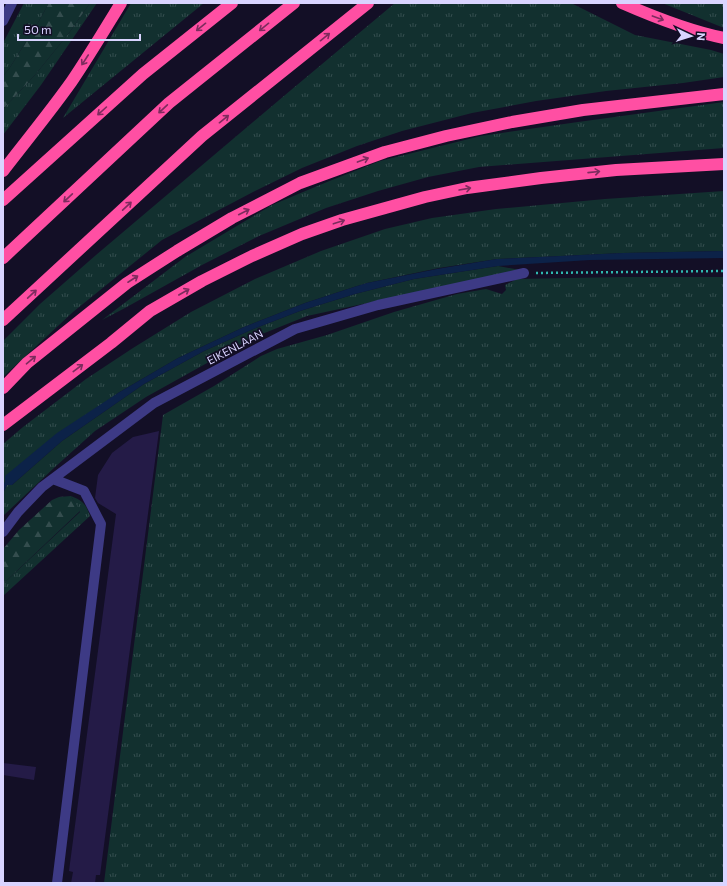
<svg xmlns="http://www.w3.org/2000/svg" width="727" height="886" viewBox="0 0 727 886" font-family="Commissioner,sans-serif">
<defs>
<pattern id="grass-tufts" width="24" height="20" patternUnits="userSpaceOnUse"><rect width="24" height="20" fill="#12302f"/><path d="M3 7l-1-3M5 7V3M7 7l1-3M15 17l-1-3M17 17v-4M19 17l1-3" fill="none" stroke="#344d4e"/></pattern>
<pattern id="forest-firs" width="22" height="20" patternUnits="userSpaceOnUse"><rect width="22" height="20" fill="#12302f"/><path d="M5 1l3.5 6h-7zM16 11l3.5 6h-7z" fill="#344d4e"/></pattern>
</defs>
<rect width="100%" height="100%" fill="#130f26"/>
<path fill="url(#grass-tufts)" d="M 24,3 L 49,3 L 39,21 L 9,69 L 3,76 L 3,43 Z
M 90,3 L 97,3 L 41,85 L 3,135 L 3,109 L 35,75 L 69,33 Z
M 131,3 L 204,3 L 63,118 Z
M 395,3 L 571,3 L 635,35 L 711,50 L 724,54 L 724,77 L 683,83 L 606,91 L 536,101 L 472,113 L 402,131 L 357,146 L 302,168 L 253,192 L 162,240 L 73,312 L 3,377 L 3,341 L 40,304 L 96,255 L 291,90 Z
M 662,3 L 724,3 L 724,28 Z
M 724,102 L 724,148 L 479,167 L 428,177 L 378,191 L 326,208 L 259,236 L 202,265 L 125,308 L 102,320 L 185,257 L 272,205 L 327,182 L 380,161 L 481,136 L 578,122 Z
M 724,191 L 724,251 L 623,253 L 497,259 L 439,268 L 367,283 L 354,287 L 305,303 L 244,327 L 178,358 L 118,393 L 3,484 L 3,444 L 23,427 L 86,379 L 133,348 L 191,312 L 255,279 L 321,251 L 385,229 L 432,218 L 496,209 L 605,199 Z
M 498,266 L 520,270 L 307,316 L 252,338 L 146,397 L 95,431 L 55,467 L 3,516 L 3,493 L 7,485 L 12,485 L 62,441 L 144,384 L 204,351 L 251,330 L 300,311 L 355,294 L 414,279 Z
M 624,277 L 724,277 L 724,883 L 104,883 L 163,415 L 214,386 L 261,356 L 277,349 L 327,335 L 394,312 L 457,294 L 486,289 L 502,294 L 506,290 L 505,285 L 517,279 Z
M 71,496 C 83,501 86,504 90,516 L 3,596 L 3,584 L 80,512 Z"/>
<path fill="url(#forest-firs)" d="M 49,3 L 90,3 L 69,33 L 35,75 L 3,109 L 3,76 L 9,69 L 39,21 Z
M 71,496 L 80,511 L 3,584 L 3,549 L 19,530 L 52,500 L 59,497 Z"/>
<path fill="#0c2248" d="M 724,251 L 724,258 L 590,260 L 498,266 L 414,279 L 355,294 L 300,311 L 251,330 L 204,351 L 144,384 L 62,441 L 12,485 L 7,485 L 3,493 L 3,484 L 5,482 L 5,476 L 57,433 L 118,393 L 178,358 L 244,327 L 305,303 L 354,287 L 367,283 L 437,269 L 497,259 L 623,253 Z"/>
<path fill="#241b47" d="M 159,431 L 100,875 L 96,875 L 95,883 L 71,883 L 73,872 L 69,871 L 116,514 L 98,503 L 95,498 L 98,475 L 112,453 L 133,437 Z
M 3,763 L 36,767 L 34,780 L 3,775 Z"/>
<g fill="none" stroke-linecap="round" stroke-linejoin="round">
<path stroke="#2fb8b0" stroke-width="2.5" stroke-dasharray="2 3" stroke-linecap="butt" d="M 536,273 L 724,271"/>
<path stroke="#3d3a85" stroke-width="10" d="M 3,21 L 12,3
M 53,479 L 84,491 L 101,524 L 57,883
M 3,532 L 18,512 L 42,487 L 154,403 L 295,329 L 378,305 L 524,273"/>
<path stroke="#ff4fa3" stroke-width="12" d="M 622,3 C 654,17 689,31 724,38
M 3,171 C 26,141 50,112 72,81 C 89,56 105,29 121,3
M 3,200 L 143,74 L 232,3
M 3,258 L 169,103 L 294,3
M 3,320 L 202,136 L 368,3
M 3,388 L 27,363 L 127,283 L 177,251 L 232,218 L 300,183 L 385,152 L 446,136 L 512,122 L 583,110 L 724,94
M 3,425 L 111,343 L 150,311 L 202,281 L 252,256 L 302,234 L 342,220 L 425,197 L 467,188 L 541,178 L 616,170 L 724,164"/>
</g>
<defs><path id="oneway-shaft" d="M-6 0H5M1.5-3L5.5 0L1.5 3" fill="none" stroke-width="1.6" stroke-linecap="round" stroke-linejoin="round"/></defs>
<g stroke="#7d2c5e">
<use href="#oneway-shaft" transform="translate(658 18) rotate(20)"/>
<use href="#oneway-shaft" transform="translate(201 27) rotate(141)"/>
<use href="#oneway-shaft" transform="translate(264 27) rotate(141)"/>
<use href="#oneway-shaft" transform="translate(325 37) rotate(-39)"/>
<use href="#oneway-shaft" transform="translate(85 60) rotate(123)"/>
<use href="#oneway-shaft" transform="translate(163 109) rotate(137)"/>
<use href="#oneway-shaft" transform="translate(102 111) rotate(138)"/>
<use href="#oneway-shaft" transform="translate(224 119) rotate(-39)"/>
<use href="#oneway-shaft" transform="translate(363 160) rotate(-20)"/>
<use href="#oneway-shaft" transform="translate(594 172) rotate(-6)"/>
<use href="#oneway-shaft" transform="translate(465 189) rotate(-10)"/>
<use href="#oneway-shaft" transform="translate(68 198) rotate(137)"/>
<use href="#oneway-shaft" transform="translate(127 206) rotate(-43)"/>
<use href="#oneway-shaft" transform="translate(244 212) rotate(-27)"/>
<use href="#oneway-shaft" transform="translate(339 222) rotate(-18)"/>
<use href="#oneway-shaft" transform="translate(133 279) rotate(-33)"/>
<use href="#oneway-shaft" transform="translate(184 292) rotate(-30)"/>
<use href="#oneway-shaft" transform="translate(32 294) rotate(-43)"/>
<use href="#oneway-shaft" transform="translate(31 360) rotate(-40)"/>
<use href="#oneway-shaft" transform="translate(78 368) rotate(-37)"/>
</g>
<g text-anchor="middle" stroke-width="3.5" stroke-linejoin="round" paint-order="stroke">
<g font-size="11" fill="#d9d4ff" stroke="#130f26">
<text transform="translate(235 347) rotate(-28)" y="4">EIKENLAAN</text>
</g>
</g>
<rect width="727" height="886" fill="none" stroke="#d9d4ff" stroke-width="8"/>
<g transform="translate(691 36) rotate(94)" stroke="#130f26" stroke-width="3" paint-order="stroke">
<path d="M0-3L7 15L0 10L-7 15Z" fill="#d9d4ff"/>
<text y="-6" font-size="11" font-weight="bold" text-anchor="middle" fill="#d9d4ff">N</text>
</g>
<path d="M18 34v6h122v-6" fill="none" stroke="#d9d4ff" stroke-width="2"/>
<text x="24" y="34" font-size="12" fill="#d9d4ff" stroke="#130f26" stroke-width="3" paint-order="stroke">50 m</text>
</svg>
